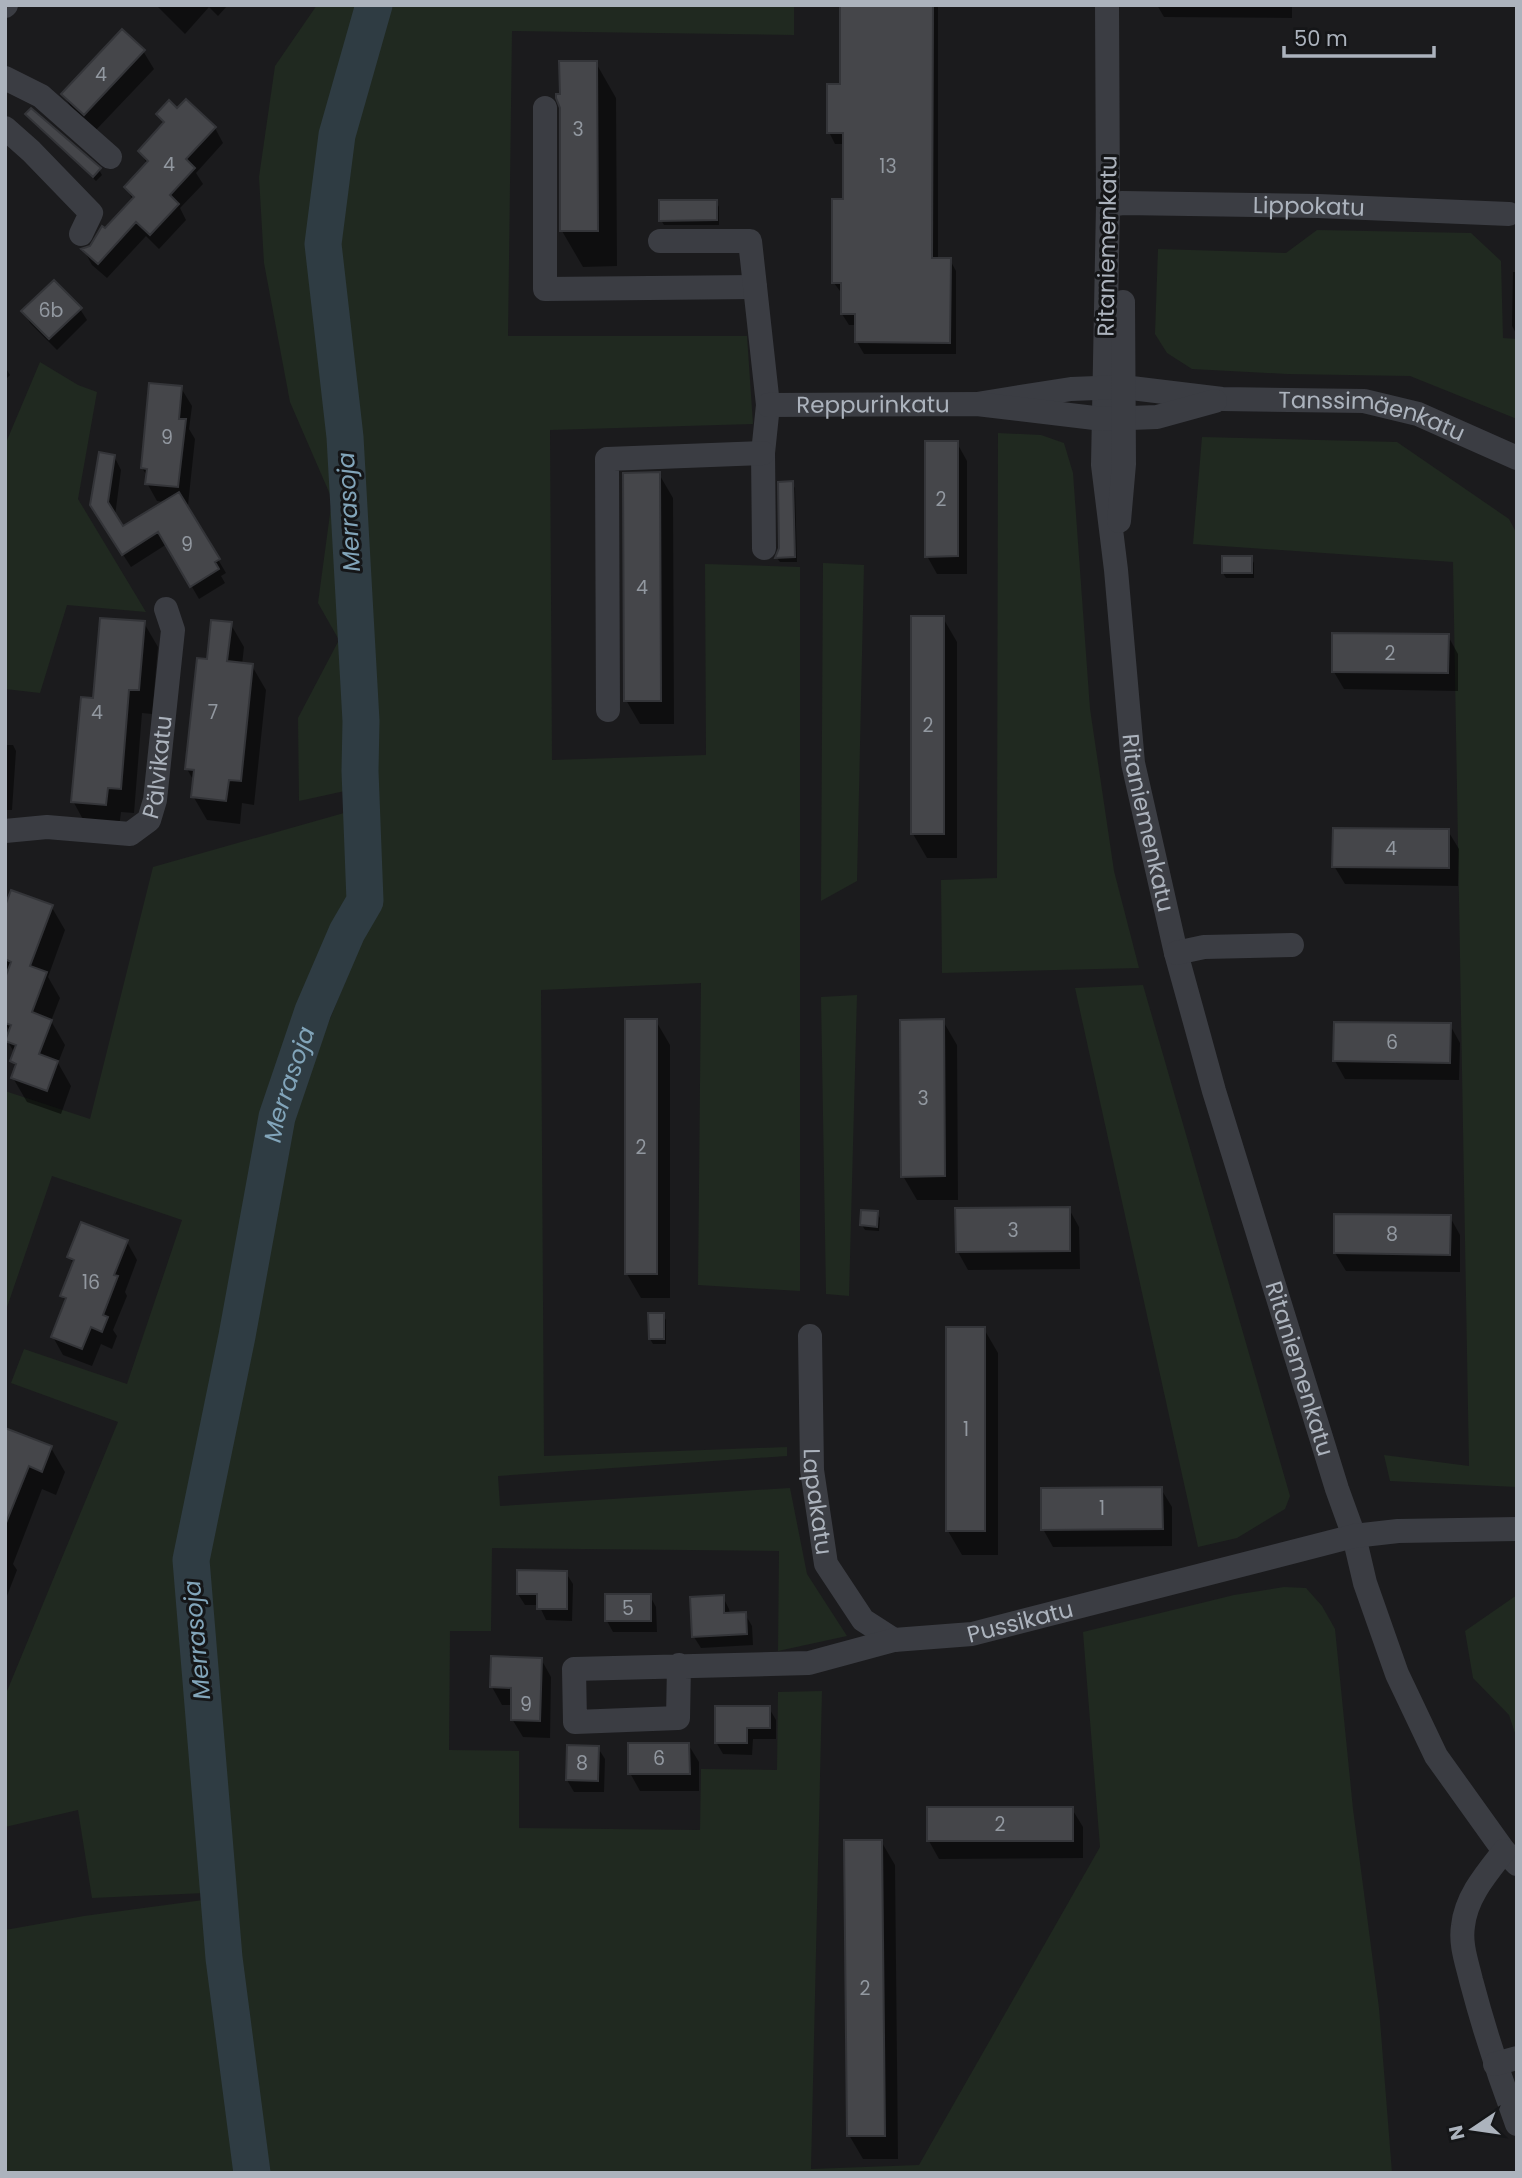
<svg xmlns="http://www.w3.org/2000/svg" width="1522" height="2178" viewBox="0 0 1522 2178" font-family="Poppins,sans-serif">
<rect width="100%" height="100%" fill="#1b1b1d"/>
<path fill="#202920" d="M 317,5 L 794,5 L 794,35 L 512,31 L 508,336 L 747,336 L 753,424 L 550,430 L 552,760 L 706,755 L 705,564 L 800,567 L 800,1291 L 698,1285 L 701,983 L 541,990 L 544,1456 L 787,1447 L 787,1456 L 498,1476 L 500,1506 L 790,1488 L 807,1574 L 847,1636 L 778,1651 L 779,1551 L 492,1548 L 491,1631 L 450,1631 L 449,1750 L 519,1751 L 519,1828 L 700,1830 L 701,1769 L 777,1770 L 778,1692 L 822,1691 L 811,2169 L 919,2165 L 1100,1847 L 1083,1632 L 1234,1595 L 1284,1587 L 1306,1588 L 1322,1606 L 1335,1629 L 1353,1809 L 1379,2008 L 1392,2173 L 5,2173 L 5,1930 L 84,1916 L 233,1896 L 205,1558 L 290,1118 L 378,900 L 377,784 L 299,801 L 298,718 L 339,640 L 318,603 L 332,499 L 290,402 L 264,263 L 259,177 L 275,66 Z
M 1317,230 L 1471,233 L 1501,261 L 1503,338 L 1517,339 L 1517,419 L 1410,376 L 1287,374 L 1192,369 L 1167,353 L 1155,334 L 1158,249 L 1286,253 Z
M 40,362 L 78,385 L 97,392 L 78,499 L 146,612 L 67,605 L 40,693 L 5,689 L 5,445 Z
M 998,433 L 1041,435 L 1064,443 L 1073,473 L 1090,709 L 1114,871 L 1139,968 L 942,973 L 941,880 L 997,878 Z
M 1202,437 L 1397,442 L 1509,519 L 1517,534 L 1517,1487 L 1390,1481 L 1384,1455 L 1469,1466 L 1453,562 L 1193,544 Z
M 823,563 L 864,565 L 857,881 L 821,901 Z
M 351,811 L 354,900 L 283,1064 L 266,1117 L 180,1562 L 205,1893 L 92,1898 L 78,1810 L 5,1827 L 5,1696 L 118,1422 L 11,1383 L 24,1349 L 127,1384 L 182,1220 L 52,1176 L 5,1313 L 5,1091 L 90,1119 L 153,867 Z
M 1143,985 L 1290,1496 L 1285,1509 L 1237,1538 L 1198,1547 L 1075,988 Z
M 857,995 L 849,1296 L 826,1294 L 821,997 Z
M 1517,1595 L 1517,1739 L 1509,1715 L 1473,1678 L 1465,1631 Z"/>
<path fill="#0007" d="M 156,5 L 228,5 L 218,16 L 209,7 L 185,34 Z
M 842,5 L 938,5 L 938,260 L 950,260 L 956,271 L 956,354 L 864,354 L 857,342 L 857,325 L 849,325 L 842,314 L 843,295 L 834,283 L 834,201 L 845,201 L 845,144 L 835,144 L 829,132 L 842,86 Z
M 1157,5 L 1292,5 L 1292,18 L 1164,17 Z
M 143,51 L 154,69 L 95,131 L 74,112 L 63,94 Z
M 596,63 L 616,98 L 617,266 L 583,267 L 562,231 L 561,95 Z
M 178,111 L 215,128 L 223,143 L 196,173 L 203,184 L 180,208 L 186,220 L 159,249 L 146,236 L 107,278 L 92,265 L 84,250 L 91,247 L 133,200 L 126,188 L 147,164 L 140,151 L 164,125 L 158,114 Z
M 27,115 L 99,170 L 102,175 L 96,181 Z
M 716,201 L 719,207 L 719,225 L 664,225 L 661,220 Z
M 1513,272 L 1517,272 L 1517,335 L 1512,326 Z
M 80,309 L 87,320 L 57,350 L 30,323 L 24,312 Z
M 5,367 L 10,375 L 5,380 Z
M 181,388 L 192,406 L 189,429 L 195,439 L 188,505 L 185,504 L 226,573 L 221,576 L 225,583 L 199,599 L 167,544 L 131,567 L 100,519 L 114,456 L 121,470 L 115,516 L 122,528 L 165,502 L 157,501 L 147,483 L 148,477 L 142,468 Z
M 957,443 L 967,461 L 967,574 L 937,574 L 927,556 Z
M 659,474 L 673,498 L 674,724 L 640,724 L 626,700 Z
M 792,483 L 795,488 L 797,562 L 780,562 L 777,558 Z
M 1251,558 L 1254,563 L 1254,578 L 1226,578 L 1223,573 Z
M 943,618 L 957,642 L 957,858 L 927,858 L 913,834 Z
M 144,623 L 158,647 L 152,714 L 142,713 L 134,813 L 121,812 L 119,828 L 86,825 L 73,801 L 95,700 Z
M 230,623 L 244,647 L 242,665 L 252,666 L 266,690 L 254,805 L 242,803 L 240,824 L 207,820 L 193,796 L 195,783 L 187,769 L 208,661 Z
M 1448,636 L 1458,654 L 1458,691 L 1344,689 L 1334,672 Z
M 5,745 L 13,745 L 16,751 L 12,810 L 5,810 Z
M 1448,831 L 1459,849 L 1458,886 L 1345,884 L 1334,866 Z
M 51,906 L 65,930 L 48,977 L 60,998 L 51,1021 L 65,1045 L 58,1063 L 71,1086 L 61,1114 L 27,1102 L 13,1078 L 16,1068 L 12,1061 L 15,1054 L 7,1040 L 10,1032 L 5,1023 L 5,911 Z
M 627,1021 L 656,1021 L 670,1045 L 670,1298 L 641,1298 L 627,1274 Z
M 943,1021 L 957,1045 L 958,1200 L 917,1200 L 903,1176 Z
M 1450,1025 L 1460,1043 L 1459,1080 L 1345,1079 L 1335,1061 Z
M 1069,1209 L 1079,1227 L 1080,1269 L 968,1270 L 958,1252 L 957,1210 Z
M 877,1213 L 880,1218 L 879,1231 L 865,1230 L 862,1225 Z
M 1450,1217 L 1460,1235 L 1460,1272 L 1346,1271 L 1335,1253 Z
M 127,1242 L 137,1260 L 125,1292 L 127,1296 L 113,1330 L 117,1336 L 112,1349 L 101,1344 L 92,1366 L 63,1355 L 53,1337 L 66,1303 L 62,1296 L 74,1265 L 69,1257 Z
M 663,1315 L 666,1320 L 666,1344 L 653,1344 L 650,1339 Z
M 984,1329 L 998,1353 L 998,1555 L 962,1555 L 948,1531 Z
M 5,1435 L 51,1448 L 65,1472 L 56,1495 L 42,1489 L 13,1564 L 17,1570 L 5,1601 Z
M 1161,1489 L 1172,1507 L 1172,1546 L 1053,1547 L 1043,1529 Z
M 566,1573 L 573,1584 L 572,1621 L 546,1620 L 539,1605 L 525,1605 L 518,1594 Z
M 650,1596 L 656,1607 L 657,1632 L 613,1632 L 607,1621 Z
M 723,1597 L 729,1609 L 730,1615 L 745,1614 L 752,1626 L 753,1645 L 701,1648 L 694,1637 Z
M 541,1659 L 551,1677 L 550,1738 L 523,1737 L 512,1719 L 513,1705 L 502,1705 L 492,1687 Z
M 769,1708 L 776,1720 L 776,1739 L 753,1739 L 752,1755 L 723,1754 L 716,1742 Z
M 688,1744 L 699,1762 L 699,1791 L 640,1791 L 630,1773 Z
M 598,1748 L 605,1759 L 604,1792 L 574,1792 L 567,1780 Z
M 1072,1809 L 1083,1827 L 1083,1858 L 939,1859 L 929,1841 Z
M 881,1841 L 895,1865 L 898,2159 L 863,2159 L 849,2135 Z"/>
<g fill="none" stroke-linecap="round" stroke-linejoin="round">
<path stroke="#2f3c43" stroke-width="37" id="s1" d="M 252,2173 L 224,1958 L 191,1560 L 237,1336 L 277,1117 L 313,1011 L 347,932 L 365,901 L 360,771 L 361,721 L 345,437 L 323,244 L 337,135 L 374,5"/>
</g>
<path fill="#45464a" stroke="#343539" stroke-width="2" d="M 840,5 L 933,5 L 932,258 L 951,258 L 950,343 L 855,342 L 855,314 L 841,314 L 841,283 L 832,283 L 832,199 L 843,199 L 843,133 L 827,133 L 827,84 L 840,84 Z
M 122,29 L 145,50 L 84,115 L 61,94 Z
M 559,61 L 597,61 L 598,231 L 560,231 L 560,108 L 556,98 L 556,94 L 560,94 Z
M 186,99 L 216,127 L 186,159 L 195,168 L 170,195 L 179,204 L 150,235 L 136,222 L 98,264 L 81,249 L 90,246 L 102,226 L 105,228 L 134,197 L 124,187 L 148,161 L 138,151 L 164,122 L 156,114 L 169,100 L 177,108 Z
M 31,108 L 101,168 L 93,177 L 25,114 Z
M 659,200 L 717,200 L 717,220 L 659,221 Z
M 54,280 L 82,308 L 49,339 L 21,311 Z
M 149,383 L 182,386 L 179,419 L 186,419 L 178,487 L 145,484 L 147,469 L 141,468 Z
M 925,441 L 958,441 L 958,556 L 925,557 Z
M 99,452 L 115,455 L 108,502 L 123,526 L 179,492 L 220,559 L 215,562 L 219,569 L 190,587 L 158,532 L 122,555 L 90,505 Z
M 660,472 L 661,701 L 624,701 L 623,473 Z
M 793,481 L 795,557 L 775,558 L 779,548 L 778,482 Z
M 1222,556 L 1252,556 L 1252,573 L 1222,573 Z
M 911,616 L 944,616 L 944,834 L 911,834 Z
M 100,618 L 145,621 L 139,690 L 129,690 L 121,789 L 108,788 L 106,805 L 71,802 L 81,697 L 93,698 Z
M 211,620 L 232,622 L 227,661 L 253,664 L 241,781 L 229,780 L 226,801 L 191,797 L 194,770 L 185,769 L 197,658 L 207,659 Z
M 1332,633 L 1449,634 L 1448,673 L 1332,672 Z
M 1333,828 L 1449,829 L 1449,868 L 1332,867 Z
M 11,890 L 53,905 L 30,966 L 47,972 L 32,1012 L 52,1020 L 39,1054 L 58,1061 L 47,1091 L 11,1078 L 16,1064 L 10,1061 L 16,1045 L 5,1041 L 11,1025 L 5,1023 L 5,978 L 11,962 L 5,959 L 5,906 Z
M 625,1019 L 657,1019 L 657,1274 L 625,1274 Z
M 944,1019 L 945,1176 L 901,1177 L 900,1020 Z
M 1334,1022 L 1451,1023 L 1450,1063 L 1333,1061 Z
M 1070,1207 L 1070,1251 L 956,1252 L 955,1208 Z
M 861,1210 L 878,1211 L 877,1227 L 860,1225 Z
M 1334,1214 L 1451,1215 L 1450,1255 L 1334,1253 Z
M 81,1222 L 128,1240 L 114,1275 L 118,1276 L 103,1315 L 108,1317 L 102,1332 L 91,1327 L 82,1349 L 51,1337 L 66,1298 L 60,1296 L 74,1260 L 67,1257 Z
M 648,1313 L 664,1313 L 664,1339 L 649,1339 Z
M 946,1327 L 985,1327 L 985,1531 L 946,1531 Z
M 5,1428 L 52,1446 L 42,1472 L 29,1466 L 6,1523 Z
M 1162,1487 L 1163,1529 L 1041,1530 L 1041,1488 Z
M 517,1570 L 567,1571 L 567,1609 L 537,1609 L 537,1594 L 517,1594 Z
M 605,1594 L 651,1594 L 651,1621 L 605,1621 Z
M 724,1595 L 724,1613 L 746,1612 L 747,1634 L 692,1637 L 690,1597 Z
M 491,1656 L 542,1658 L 540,1721 L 511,1720 L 511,1688 L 490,1687 Z
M 715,1706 L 770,1706 L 770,1728 L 747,1728 L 747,1743 L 715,1743 Z
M 628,1743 L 689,1743 L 690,1774 L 628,1774 Z
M 567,1745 L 599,1746 L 598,1781 L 566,1780 Z
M 927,1807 L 1073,1807 L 1073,1841 L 927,1841 Z
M 844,1840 L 882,1840 L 885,2136 L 847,2136 Z"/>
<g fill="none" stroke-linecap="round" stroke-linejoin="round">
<g stroke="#3b3d43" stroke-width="24">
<path id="s2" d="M 1107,5 L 1108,205 L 1103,465 L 1116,570 L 1133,763 L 1176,953 L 1214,1091 L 1337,1489 L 1354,1536 L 1365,1583 L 1397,1674 L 1436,1756 L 1504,1851 L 1517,1864"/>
<path d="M 5,6 L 6,5"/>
<path d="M 5,78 L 41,96 L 110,157"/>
<path d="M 545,108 L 545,289 L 755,287"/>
<path d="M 5,128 L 31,151 L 91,213 L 81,234"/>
<path id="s3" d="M 1108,205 L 1123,203 L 1318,206 L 1509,214"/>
<path d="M 660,241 L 750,241 L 768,405 L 763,453 L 764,548"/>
<path id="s4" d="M 977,404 L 1071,389 L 1123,387 L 1222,399 L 1364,401 L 1418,414 L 1517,458"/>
<path id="s5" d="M 768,405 L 977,404 L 1103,419 L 1157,417 L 1215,401"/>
<path d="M 1119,521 L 1124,464 L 1123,302"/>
<path d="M 608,710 L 607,459 L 763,453"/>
<path id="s6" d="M 5,831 L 47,827 L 130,834 L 149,820 L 155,800 L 173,630 L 166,609"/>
<path d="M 1176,953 L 1204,947 L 1292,945"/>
<path id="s7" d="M 810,1336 L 812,1470 L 826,1564 L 863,1620 L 894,1640"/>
<path id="s8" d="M 679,1665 L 678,1718 L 575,1722 L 574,1669 L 809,1663 L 894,1640 L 972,1634 L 1354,1536 L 1398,1531 L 1517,1529"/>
<path d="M 1504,1851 C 1486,1874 1466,1897 1463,1926 C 1460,1944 1467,1963 1471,1980 C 1484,2029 1499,2076 1517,2124"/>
<path d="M 1495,2064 L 1517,2058"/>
</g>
</g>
<g text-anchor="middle" stroke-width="6" stroke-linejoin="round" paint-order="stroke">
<g font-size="19" fill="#9298a0">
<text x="101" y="81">4</text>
<text x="578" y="136">3</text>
<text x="169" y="171">4</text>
<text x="888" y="173">13</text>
<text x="51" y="317">6b</text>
<text x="167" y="444">9</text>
<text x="941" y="506">2</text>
<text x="187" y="551">9</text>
<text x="642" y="594">4</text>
<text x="1390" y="660">2</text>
<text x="97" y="719">4</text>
<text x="213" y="719">7</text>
<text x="928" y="732">2</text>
<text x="1391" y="855">4</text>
<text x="1392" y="1049">6</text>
<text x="923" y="1105">3</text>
<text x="641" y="1154">2</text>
<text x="1013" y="1237">3</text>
<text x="1392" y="1241">8</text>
<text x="91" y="1289">16</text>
<text x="966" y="1436">1</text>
<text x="1102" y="1515">1</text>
<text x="628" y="1615">5</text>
<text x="526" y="1711">9</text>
<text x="659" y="1765">6</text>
<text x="582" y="1770">8</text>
<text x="1000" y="1831">2</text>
<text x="865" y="1995">2</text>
</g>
<g font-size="23" fill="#acb3bd" stroke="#151618">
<text dy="8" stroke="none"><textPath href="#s3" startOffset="201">Lippokatu</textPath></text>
<text transform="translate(1107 246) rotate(-89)" y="8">Ritaniemenkatu</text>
<text dy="8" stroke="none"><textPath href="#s5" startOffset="105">Reppurinkatu</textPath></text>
<text dy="8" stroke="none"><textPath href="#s4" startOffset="399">Tanssimäenkatu</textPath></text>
<text dy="8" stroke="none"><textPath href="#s6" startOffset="203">Pälvikatu</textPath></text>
<text dy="8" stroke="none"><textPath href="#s2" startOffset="821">Ritaniemenkatu</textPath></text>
<text dy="8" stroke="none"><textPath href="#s2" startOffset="1388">Ritaniemenkatu</textPath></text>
<text dy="8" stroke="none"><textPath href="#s7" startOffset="166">Lapakatu</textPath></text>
<text dy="8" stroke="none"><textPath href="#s8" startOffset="660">Pussikatu</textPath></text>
</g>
<g font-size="24" font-style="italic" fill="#82a5ba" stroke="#151618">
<text transform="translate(349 512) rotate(-93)" y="8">Merrasoja</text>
<text dy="8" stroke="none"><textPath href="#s1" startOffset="1102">Merrasoja</textPath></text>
<text transform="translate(197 1640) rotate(-95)" y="8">Merrasoja</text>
</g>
</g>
<rect width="1522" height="2178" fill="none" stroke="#acb3bd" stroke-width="14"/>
<g transform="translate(1473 2129) rotate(257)" stroke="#151618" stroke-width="5" paint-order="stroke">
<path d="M0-5L12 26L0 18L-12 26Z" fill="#acb3bd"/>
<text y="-10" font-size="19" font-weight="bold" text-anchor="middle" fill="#acb3bd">N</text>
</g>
<path d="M1284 46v10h150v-10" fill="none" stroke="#acb3bd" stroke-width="3.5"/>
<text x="1294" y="46" font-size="21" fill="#acb3bd" stroke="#151618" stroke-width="5" paint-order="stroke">50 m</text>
</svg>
